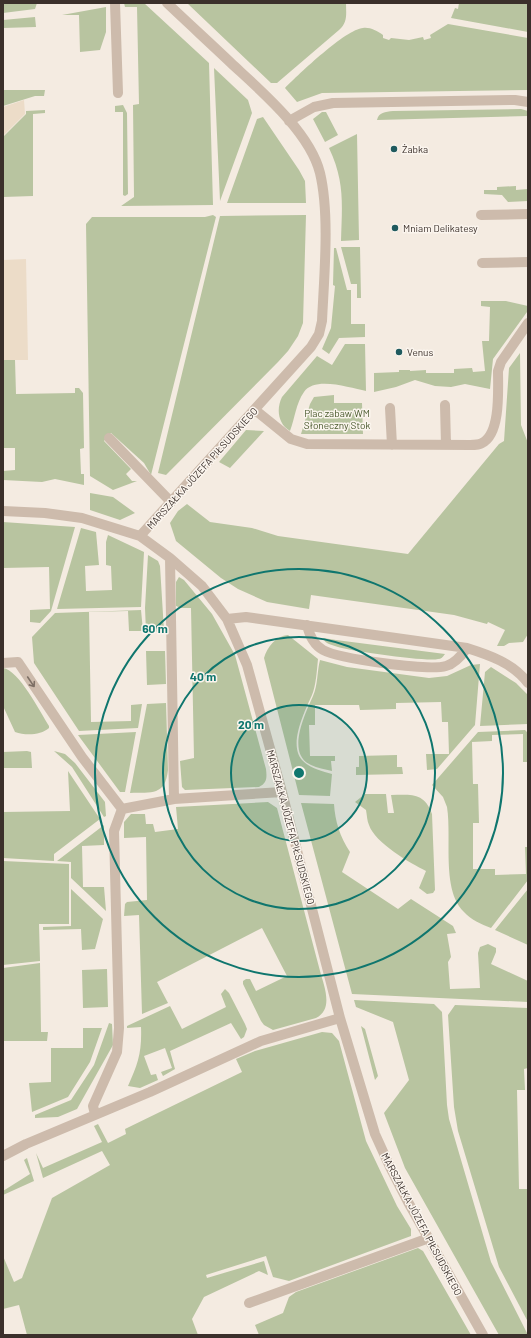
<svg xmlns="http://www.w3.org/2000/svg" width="531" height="1338" viewBox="0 0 531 1338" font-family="Barlow,sans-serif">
<rect width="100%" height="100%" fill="#f4ebe1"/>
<path fill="#b8c4a0" d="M 3,3 L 37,3 L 35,9 L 3,13 Z
M 124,3 L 144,3 L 209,63 L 213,205 L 121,206 L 134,197 L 133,105 L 139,104 L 137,7 L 125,7 Z
M 187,3 L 346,3 C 346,14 348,22 339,30 L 277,83 L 271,83 Z
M 459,3 L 528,3 L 528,32 L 451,18 L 455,8 L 458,9 Z
M 106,7 L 106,32 L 100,50 L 80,52 L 79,15 L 62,15 Z
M 35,17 L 36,27 L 3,28 L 3,20 Z
M 448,24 L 528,38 L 528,90 L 322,93 L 297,102 L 285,88 C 299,74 346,29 363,28 C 370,27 377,31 383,35 L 383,38 L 389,40 L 391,38 L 409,40 L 423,37 L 424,40 L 431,38 L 430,35 Z
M 214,68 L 248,100 L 252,113 L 220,201 Z
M 3,90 L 45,90 L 44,96 L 35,96 L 3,106 Z
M 123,105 L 127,113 L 128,194 L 125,196 L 123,195 L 123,112 L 115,112 L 115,106 Z
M 521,109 L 528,111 L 528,116 L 377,120 C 379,112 385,112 393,111 Z
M 45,110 L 45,113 L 33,114 L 33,196 L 3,197 L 3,137 L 26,114 L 26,111 Z
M 322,112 L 326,112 L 338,135 L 325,142 L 313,119 Z
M 263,117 L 299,170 L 305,181 L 306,203 L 227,203 L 257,119 Z
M 357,134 L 359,240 L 341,241 C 342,204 345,182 329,148 Z
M 516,186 L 516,190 L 528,189 L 528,201 L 508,202 L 502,195 L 484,194 L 484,190 L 497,190 L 497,187 Z
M 213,215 L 216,217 L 151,475 L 144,463 L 111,433 L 104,441 L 131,469 L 126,474 L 132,481 L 137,481 L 113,490 L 90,476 L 86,224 L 92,217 L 205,217 Z
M 306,215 L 303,323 L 298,336 L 288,351 L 278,362 L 166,475 L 158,473 L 220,216 Z
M 341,247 L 360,247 L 361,298 L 357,298 L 357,284 L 351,284 Z
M 334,248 L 336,248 L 347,290 L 351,290 L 351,324 L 365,324 L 365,337 L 339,338 L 329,354 L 322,349 L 331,328 L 335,286 L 333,285 Z
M 481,301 L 506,301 L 528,306 L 527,312 L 493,359 L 490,389 L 465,384 L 451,387 L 435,386 L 415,380 L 396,387 L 374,392 L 374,373 L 399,372 L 399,370 L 410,370 L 410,371 L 426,370 L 426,373 L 454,373 L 454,369 L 472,368 L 473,372 L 485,371 L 482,341 L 489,341 L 490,307 L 481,306 Z
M 345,344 L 365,344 L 366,391 C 350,388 315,376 304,392 C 296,403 295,418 290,431 C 278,424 276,409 282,397 L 317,356 L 332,365 Z
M 520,353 L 521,425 L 528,443 L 528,634 L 523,642 L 509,643 L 504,646 L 497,646 L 505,630 L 488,622 L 487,624 L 454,615 L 311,595 L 309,609 L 267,602 L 238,589 L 221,578 L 176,541 L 170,523 L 178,511 L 187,504 L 210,522 L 252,528 L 278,536 L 408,554 L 499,444 L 504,441 L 509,368 Z
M 3,360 L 15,360 L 16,394 L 75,393 L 75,388 L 79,388 L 83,393 L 84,448 L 80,449 L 81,474 L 84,474 L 84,485 L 55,479 L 42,482 L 3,480 L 3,471 L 15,470 L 15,448 L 3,448 Z
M 334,395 L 334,403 L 362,403 L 363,434 L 301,434 L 310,404 L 314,397 Z
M 246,430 L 264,431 L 230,468 L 219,462 Z
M 90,493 L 113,497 L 135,513 L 120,520 L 90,510 Z
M 3,522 L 75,527 L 51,611 L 40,623 L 30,622 L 30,610 L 50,609 L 49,567 L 3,568 Z
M 81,528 L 96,532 L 99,565 L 85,566 L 86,591 L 112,590 L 111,566 L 106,565 L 106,542 L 108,535 L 144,552 L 141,607 L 57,609 Z
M 148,555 L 158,561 L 160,566 L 164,631 L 146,632 L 145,608 Z
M 179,577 L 184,580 L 212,614 L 235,655 L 266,769 C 267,778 267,783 259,787 L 185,790 L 182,787 L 180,761 L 194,758 L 191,608 L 181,608 L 176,606 L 176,582 Z
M 141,610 L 143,631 L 129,631 L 128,611 L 89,612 L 91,722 L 131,721 L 131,705 L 142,704 L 138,728 L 79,731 L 34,663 L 32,637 L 55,613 Z
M 288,635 L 318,659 C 317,669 316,686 312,695 C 305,711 288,744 302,760 C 309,768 322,771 332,774 L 330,796 L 299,795 L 264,658 C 267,647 276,636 288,635 Z
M 323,638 L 336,640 L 445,654 C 443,657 441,659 438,659 C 427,662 351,651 338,647 C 332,645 325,644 323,638 Z
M 146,651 L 165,651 L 166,684 L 147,685 Z
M 320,660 L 347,667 L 429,678 L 447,676 L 471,665 L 480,664 L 475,725 L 437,769 L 427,770 L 426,754 L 449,754 L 448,722 L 442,722 L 441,702 L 396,703 L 396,709 L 360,710 L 359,705 L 315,705 L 315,725 L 309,725 L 310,756 L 335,756 L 335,761 L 331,761 L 332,771 C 325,769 317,768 311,765 C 285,754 306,712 313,696 C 318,685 317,671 320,660 Z
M 491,667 L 516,683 L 528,695 L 528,724 L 480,726 L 485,672 Z
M 3,668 C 19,670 40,712 49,726 L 49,728 C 41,735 26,736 15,732 L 3,706 Z
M 166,703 L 168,770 C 165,796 152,792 130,793 L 147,704 Z
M 525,730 L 528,733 L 528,762 L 523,762 L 523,734 L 492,735 L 492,741 L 472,742 L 473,784 L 478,784 L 479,823 L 473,823 L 473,869 L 495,869 L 495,875 L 526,874 L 525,847 L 528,847 L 528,880 L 491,928 C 481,924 471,920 464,912 C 441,890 452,837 447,807 L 443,797 L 432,785 L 478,732 Z
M 136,732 L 125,792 L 120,792 L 78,735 Z
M 27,751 L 31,752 L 32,768 L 3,768 L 3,752 Z
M 54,751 L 65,754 L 75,763 L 105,802 L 106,816 L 104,817 L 72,767 Z
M 397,755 L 397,767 L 402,767 L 403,774 L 356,775 L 356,767 L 359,767 L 359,756 Z
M 68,771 L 100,819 L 54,854 L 54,861 L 3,858 L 3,812 L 70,811 Z
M 365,794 L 386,794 L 388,813 L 394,813 L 391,795 C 411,795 424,792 432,814 L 435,890 L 433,893 L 427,894 L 419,888 L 426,871 C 410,863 375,843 369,825 C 367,821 367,815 366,810 L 355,802 Z
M 268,802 L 277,808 L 320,971 C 324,986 334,1009 316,1018 L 273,1030 L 264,1025 L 261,1021 L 243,984 L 243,981 L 246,979 L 250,979 L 256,991 L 287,976 L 262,928 L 157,982 L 168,1003 L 142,1014 L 139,915 L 124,916 L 125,904 L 127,902 L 147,900 L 146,837 L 124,838 L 124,822 L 131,814 L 145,814 L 146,824 L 153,824 L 155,832 L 178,829 L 176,807 Z
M 301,803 L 334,804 C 335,821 340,837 350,852 L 342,872 L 398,909 L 411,899 L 453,926 L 456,933 L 447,934 L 451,957 L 448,962 L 450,989 L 480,988 L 478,953 L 480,947 L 488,944 L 496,948 L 496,952 L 491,964 L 528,981 L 528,1002 L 352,994 Z
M 104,825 L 104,845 L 82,846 L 83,887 L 104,887 L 106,911 L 71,878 L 71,862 L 57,861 Z
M 3,861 L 69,864 L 69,924 L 39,924 L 40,961 L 3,965 Z
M 71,889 L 103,919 L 95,949 L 82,950 L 81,929 L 43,930 L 43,927 L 71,926 Z
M 528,889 L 528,945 L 495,930 Z
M 40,963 L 41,1032 L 48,1032 L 47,1041 L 3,1041 L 3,968 Z
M 107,969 L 108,1007 L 83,1008 L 82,970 Z
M 225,989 L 229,993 L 245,1024 L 247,1029 L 244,1037 L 241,1039 L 231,1023 L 170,1051 L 175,1069 L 163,1076 L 161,1072 L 172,1068 L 165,1048 L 144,1056 L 151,1075 L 156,1074 L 158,1080 L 140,1088 L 128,1086 C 138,1064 142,1052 141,1027 L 127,1028 L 127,1026 L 170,1006 L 182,1029 L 226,1007 L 221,994 Z
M 354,1000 L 434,1004 L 442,1012 L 447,1105 L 449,1119 L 491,1262 L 528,1335 L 499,1335 L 405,1168 L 384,1113 L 409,1080 L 393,1022 L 356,1007 Z
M 455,1005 L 528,1008 L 528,1068 L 524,1069 L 525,1090 L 517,1090 L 519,1189 L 528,1189 L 528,1322 L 499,1267 L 458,1131 L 454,1107 L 448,1015 Z
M 109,1023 L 112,1024 L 113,1045 L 77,1109 L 58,1117 L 35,1118 L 35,1115 L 71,1100 L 94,1065 Z
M 361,1026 L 365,1029 L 378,1076 L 375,1080 Z
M 83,1028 L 102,1028 L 90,1062 L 68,1097 L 32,1112 L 29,1083 L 51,1082 L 51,1048 L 83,1048 Z
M 322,1032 L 332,1033 L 339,1041 L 366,1141 L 397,1206 L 411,1229 L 411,1236 L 289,1281 L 273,1277 L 266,1256 L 206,1275 L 207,1278 L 264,1261 L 268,1275 L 259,1271 L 204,1297 L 192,1319 L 198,1335 L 27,1335 L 19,1305 L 3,1309 L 3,1256 L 14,1282 L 22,1278 L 52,1198 L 110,1165 L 102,1151 L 43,1178 L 36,1153 L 43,1168 L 102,1142 L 94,1126 L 98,1124 L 108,1143 L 126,1134 L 125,1129 L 242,1072 L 236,1059 L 255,1051 Z
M 27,1158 L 34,1181 L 3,1195 L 3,1191 L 30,1174 L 24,1160 Z
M 418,1248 L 423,1251 L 471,1335 L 259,1335 L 255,1325 L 283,1313 L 289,1297 L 296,1292 Z"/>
<path fill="#ecdcc8" d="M 24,100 L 25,114 L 3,136 L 3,107 Z
M 26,259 L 28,360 L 3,360 L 3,260 Z"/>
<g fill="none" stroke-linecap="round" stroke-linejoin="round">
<path stroke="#cdbbac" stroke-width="10" d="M 115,3 L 118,93
M 289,121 L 314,107 L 333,103 L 515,100 L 528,102
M 481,215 L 528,214
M 482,263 L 528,262
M 445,405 L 446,445
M 390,408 L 392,445
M 255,410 L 291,439 L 307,444 L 470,445 C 474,445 479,445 482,443 C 501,434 498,389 498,371 L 501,362 L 528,323
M 109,438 L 171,502
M 3,511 L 45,513 L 82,518 L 140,536 L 170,558 L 202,586 L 227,619 L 247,665 L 282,792 L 340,1018 L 375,1134 L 390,1167 L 408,1202 L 483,1335
M 140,536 L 311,347 L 319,334 L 322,321 C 324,277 330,215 320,173 C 310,132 260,90 231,63 C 210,43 188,23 167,3
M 170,558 L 174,799
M 227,619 L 246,617 L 467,648 C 489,655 513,663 528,683
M 307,625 C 309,634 314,645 323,650 C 339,659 429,671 446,666 C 454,664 462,655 467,648
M 3,663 L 18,662 L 82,757 L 122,809
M 122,809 L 174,799 L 282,792
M 95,1114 L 93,1106 L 117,1052 L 119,1028 L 114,831 L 122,809
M 3,1156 L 26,1144 L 150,1092 L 261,1041 L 340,1018
M 249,1303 L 429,1238"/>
</g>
<defs><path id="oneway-shaft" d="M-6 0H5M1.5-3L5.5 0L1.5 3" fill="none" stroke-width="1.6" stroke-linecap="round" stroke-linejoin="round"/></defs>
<use stroke="#7d6f65" href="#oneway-shaft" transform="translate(31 682) rotate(56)"/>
<circle cx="299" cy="773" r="68" fill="#0f766e" fill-opacity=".12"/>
<g fill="none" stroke="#0f766e" stroke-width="2">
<circle cx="299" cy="773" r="68"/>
<circle cx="299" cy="773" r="136"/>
<circle cx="299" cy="773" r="204"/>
</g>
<g fill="#1f5a5e" stroke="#fbf5ee" stroke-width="1.5">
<circle cx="394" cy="149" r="4"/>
<circle cx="395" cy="228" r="4"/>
<circle cx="399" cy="352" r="4"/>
</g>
<g text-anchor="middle" stroke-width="3" stroke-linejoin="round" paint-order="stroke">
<g font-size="10" fill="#3b302b" stroke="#fbf5ee" text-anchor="start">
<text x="402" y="153">Żabka</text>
<text x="403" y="232">Mniam Delikatesy</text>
<text x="407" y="356">Venus</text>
</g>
<g font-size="10" fill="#4a5a2e" stroke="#fbf5ee">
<text x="337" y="417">Plac zabaw WM<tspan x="337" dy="12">Słoneczny Stok</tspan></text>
</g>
<g font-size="10" fill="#3b302b" stroke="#fbf5ee">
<text transform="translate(202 468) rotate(-48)" y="4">MARSZAŁKA JÓZEFA PIŁSUDSKIEGO</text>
<text transform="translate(291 827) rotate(75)" y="4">MARSZAŁKA JÓZEFA PIŁSUDSKIEGO</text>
<text transform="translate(422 1224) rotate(62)" y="4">MARSZAŁKA JÓZEFA PIŁSUDSKIEGO</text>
</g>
</g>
<circle cx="299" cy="773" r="6" fill="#0f766e" stroke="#fbf5ee" stroke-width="2"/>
<g font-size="12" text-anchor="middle" font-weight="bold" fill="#0f766e" stroke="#fbf5ee" stroke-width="3" stroke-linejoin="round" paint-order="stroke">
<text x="155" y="633">60 m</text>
<text x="203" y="681">40 m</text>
<text x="251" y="729">20 m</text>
</g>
<rect width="531" height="1338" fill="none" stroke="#3b302b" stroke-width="8"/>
</svg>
